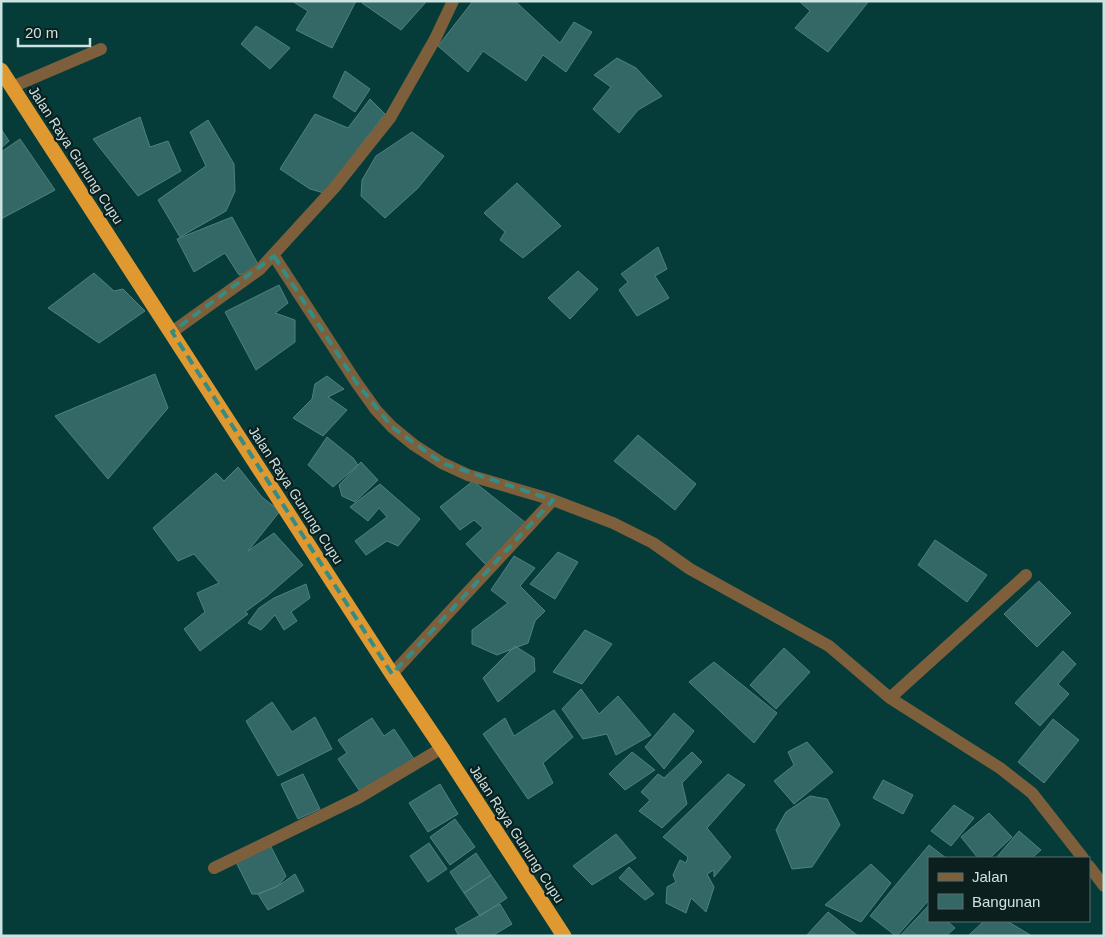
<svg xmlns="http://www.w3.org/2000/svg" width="1105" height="937" viewBox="0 0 1105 937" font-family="Arial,sans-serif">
<rect width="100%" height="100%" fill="#053c3a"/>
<path fill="#346866" stroke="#50817e" d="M 292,1 L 356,1 L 332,48 L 296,30 L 308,11 Z
M 364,1 L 425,1 L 426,2 L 401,30 L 362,3 Z
M 473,1 L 515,1 L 560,43 L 574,22 L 592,32 L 566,72 L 543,55 L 526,81 L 483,51 L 468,72 L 438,46 Z
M 799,1 L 869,1 L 828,52 L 795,28 L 810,11 Z
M 256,26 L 290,48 L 270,69 L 241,44 Z
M 617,58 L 636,68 L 662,96 L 638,110 L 619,133 L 593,109 L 611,87 L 594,75 Z
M 345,71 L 370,89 L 355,112 L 333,97 Z
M 370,99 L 385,114 L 324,193 L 310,189 L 280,169 L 315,114 L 348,128 Z
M 140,117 L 150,147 L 168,141 L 181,171 L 138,196 L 93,139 Z
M 208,120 L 234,164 L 235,191 L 226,211 L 180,237 L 158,200 L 206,166 L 190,132 Z
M 1,129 L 9,141 L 1,148 Z
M 412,132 L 444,156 L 418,188 L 385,218 L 361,196 L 362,180 L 376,156 Z
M 20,139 L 55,190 L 1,219 L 1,152 Z
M 517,183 L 561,226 L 523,258 L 500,240 L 505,232 L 484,213 Z
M 232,217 L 260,268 L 239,275 L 225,253 L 194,272 L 177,239 Z
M 658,247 L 667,269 L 655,276 L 669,298 L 637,316 L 619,290 L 628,282 L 621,274 Z
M 578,271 L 598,289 L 570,319 L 548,298 Z
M 94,273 L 114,291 L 123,289 L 145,311 L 99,343 L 48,308 Z
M 279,285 L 288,303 L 275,313 L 295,320 L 295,342 L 256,370 L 225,312 Z
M 155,374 L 168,408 L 108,479 L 55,416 Z
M 327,376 L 344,389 L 328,397 L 347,410 L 323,436 L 293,418 L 312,399 L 315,384 Z
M 638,435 L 696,484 L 675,510 L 614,461 Z
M 327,437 L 353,458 L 358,465 L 333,487 L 308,465 Z
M 361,462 L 378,480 L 355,502 L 342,496 L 339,485 Z
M 238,467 L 262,497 L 280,511 L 248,551 L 274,533 L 303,565 L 267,596 L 245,612 L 248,614 L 200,651 L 184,629 L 205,612 L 197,593 L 219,583 L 194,554 L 178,561 L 153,528 L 216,473 L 224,481 Z
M 473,481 L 526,523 L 486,565 L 466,544 L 483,528 L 474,520 L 460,530 L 440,507 Z
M 380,484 L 420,519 L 398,546 L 387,541 L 366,555 L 355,541 L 387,517 L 379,508 L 368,521 L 350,507 Z
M 935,540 L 987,575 L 967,602 L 918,565 Z
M 558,552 L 578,562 L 555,599 L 530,584 Z
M 514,556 L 535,568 L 520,586 L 545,611 L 535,621 L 528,643 L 497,655 L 472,644 L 472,630 L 508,603 L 491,590 Z
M 1039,581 L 1071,613 L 1037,647 L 1004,614 Z
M 306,584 L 310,598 L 291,612 L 297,621 L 284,630 L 275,615 L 261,630 L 248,623 L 259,608 L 274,598 Z
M 585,630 L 612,644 L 582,684 L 553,672 Z
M 515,646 L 534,658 L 535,671 L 498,702 L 483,678 Z
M 784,648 L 810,672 L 776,709 L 750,685 Z
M 1063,651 L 1076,664 L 1058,684 L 1069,694 L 1040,726 L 1015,703 Z
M 714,662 L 777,713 L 754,743 L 689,682 Z
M 581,689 L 599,714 L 618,696 L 651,735 L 616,755 L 607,734 L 583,739 L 562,709 Z
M 272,702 L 292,732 L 315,717 L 332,749 L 278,776 L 246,721 Z
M 554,710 L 573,737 L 543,763 L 553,783 L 528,799 L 483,734 L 505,718 L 514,736 Z
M 674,713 L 694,731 L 664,769 L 645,747 Z
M 372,718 L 384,736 L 394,729 L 414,759 L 361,793 L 338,759 L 347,753 L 338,740 Z
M 1053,719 L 1079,740 L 1044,783 L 1018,762 Z
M 807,742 L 833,772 L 794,804 L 774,781 L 794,765 L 788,752 Z
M 632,752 L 655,770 L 625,790 L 609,774 Z
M 692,752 L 702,762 L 682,783 L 687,804 L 662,828 L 639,811 L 650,800 L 641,792 L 658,774 L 664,778 Z
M 303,774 L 320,809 L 298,819 L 281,784 Z
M 728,774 L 745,785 L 707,828 L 731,857 L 714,877 L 714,870 L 707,874 L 714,887 L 706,912 L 691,898 L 686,913 L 666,903 L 667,887 L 676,882 L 673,875 L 680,860 L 686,863 L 688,857 L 663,837 Z
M 883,780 L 913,795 L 903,814 L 873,798 Z
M 440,784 L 458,814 L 428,832 L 409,803 Z
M 810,796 L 827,799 L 840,825 L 812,867 L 792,869 L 776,830 L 786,812 Z
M 954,805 L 974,818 L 951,846 L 931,831 Z
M 989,813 L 1012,837 L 990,858 L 978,858 L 961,837 Z
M 455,819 L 475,847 L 450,865 L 430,837 Z
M 1019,831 L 1041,850 L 1032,858 L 996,858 Z
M 616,834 L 636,858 L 592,885 L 573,866 Z
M 429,843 L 447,869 L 428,882 L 410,856 Z
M 270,845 L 286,876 L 278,886 L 258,894 L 252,894 L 236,862 Z
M 929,845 L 946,858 L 929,858 L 929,900 L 897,936 L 896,936 L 870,916 Z
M 476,853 L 491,875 L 464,893 L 450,872 Z
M 871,864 L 891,883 L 861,922 L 825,905 Z
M 629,867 L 654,894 L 645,900 L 619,878 Z
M 295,874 L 304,891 L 268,910 L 258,894 L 278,886 Z
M 491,875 L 507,898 L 480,916 L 464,893 Z
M 500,904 L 512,924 L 492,936 L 459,936 L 455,929 Z
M 929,905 L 929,921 L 947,921 L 955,928 L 946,936 L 900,936 Z
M 828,912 L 858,936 L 806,936 Z
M 984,921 L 1007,921 L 1032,936 L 968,936 Z"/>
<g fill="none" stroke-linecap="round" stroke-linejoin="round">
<path stroke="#7d5f3c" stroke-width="12" d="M 12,87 L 101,49
M 274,256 L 356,382 L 376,410 L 392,427 L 414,445 L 442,463 L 468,475 L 553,500 L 613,523 L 653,543 L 690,569 L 829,646 L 890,698 L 1000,768 L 1032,793 L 1083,858
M 172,332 L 260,269 L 335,187 L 390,118 L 435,39 L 453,1
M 392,674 L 553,500
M 890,698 L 1026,575
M 1089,866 L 1104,886
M 214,868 L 358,798 L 442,748"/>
<path stroke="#e09831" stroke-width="15" d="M 1,70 L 392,674 L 442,748 L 564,936"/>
</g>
<path fill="none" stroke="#358c85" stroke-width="4" stroke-dasharray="10 6" stroke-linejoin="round" d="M 274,256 L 356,382 L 392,427 L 442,463 L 553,500 L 392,674 L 172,332 Z"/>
<g text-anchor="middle" stroke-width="4.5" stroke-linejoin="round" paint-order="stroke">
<g font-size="14" fill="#cbe4e2" stroke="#0b1f1e">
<text transform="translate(76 155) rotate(57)" y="5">Jalan Raya Gunung Cupu</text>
<text transform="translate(296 495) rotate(57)" y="5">Jalan Raya Gunung Cupu</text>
<text transform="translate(517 834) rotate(57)" y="5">Jalan Raya Gunung Cupu</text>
</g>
</g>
<rect width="1105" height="937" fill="none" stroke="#cbe4e2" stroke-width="5"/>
<rect x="928" y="857" width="162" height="65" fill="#0b1f1e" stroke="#586e6c"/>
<rect x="938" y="873" width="25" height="8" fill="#7d5f3c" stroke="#586e6c"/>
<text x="972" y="882" font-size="15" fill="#cbe4e2">Jalan</text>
<rect x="938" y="894" width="25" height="15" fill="#346866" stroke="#586e6c"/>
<text x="972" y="907" font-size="15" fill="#cbe4e2">Bangunan</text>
<path d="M18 38v8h72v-8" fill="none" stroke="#cbe4e2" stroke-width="2.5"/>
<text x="25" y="38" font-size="15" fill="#cbe4e2" stroke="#0b1f1e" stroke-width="4" paint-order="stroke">20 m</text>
</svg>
